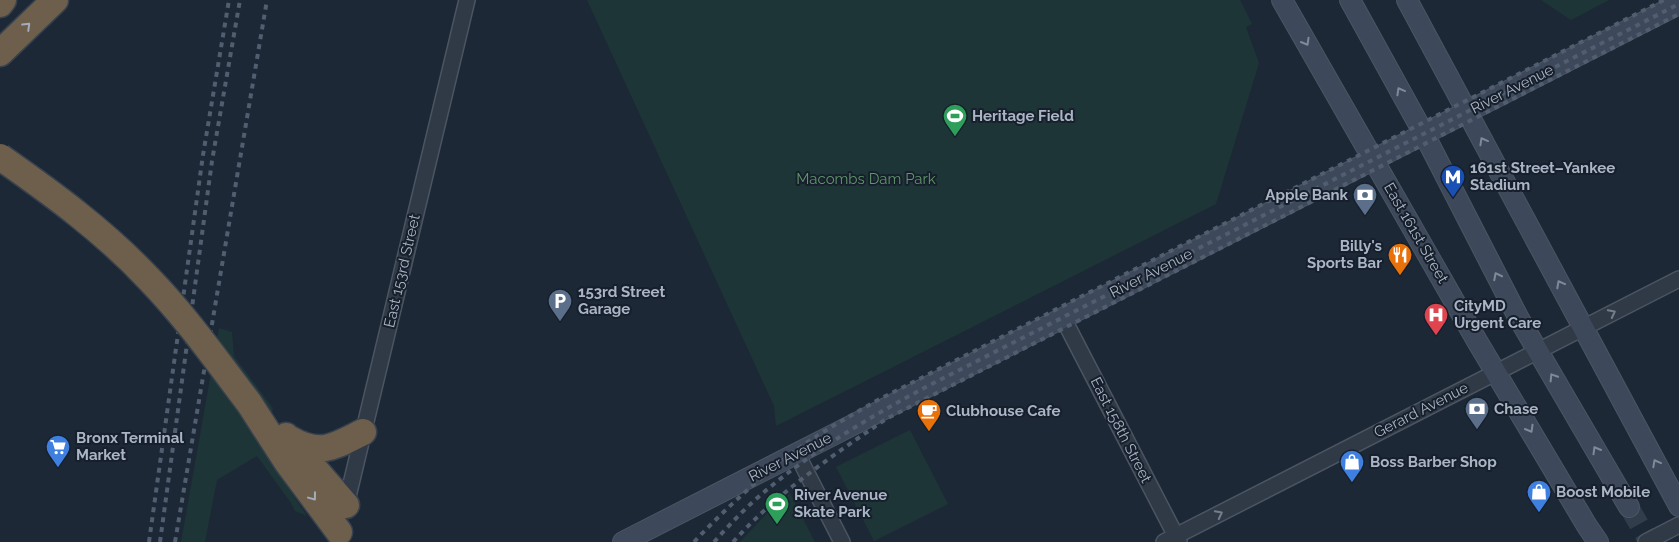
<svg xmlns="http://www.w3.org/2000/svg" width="1679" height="542" viewBox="0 0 1679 542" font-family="Raleway,sans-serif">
<rect width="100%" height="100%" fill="#1c2836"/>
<path fill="#1e3537" d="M 587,0 L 1240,0 L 1252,24 L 1246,27 L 1259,63 L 1216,204 L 776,426 L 774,406 Z
M 1541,0 L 1609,0 L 1571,20 Z
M 219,328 L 232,332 L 234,356 L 273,408 L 264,451 L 307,516 L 295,511 L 291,503 L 257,456 L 217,480 L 205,542 L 181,542 Z
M 910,430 L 948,504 L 874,541 L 836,467 Z
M 790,493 L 815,542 L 740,542 L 771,509 Z"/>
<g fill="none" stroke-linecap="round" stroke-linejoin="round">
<path stroke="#313d4b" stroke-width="20" stroke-dasharray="20 10" stroke-linecap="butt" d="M 1629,507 L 1649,542"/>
<defs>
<path id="street" d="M 1063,318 L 1179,542
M 797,454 L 842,542
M 345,509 L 467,0
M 1164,542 L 1679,279
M 1646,542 L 1679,525"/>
<path id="secondary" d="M 1282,0 L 1477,341 L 1587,526 L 1598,542
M 1350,0 L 1424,134 L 1518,317 L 1629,507
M 1407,0 L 1679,506
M 623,542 L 1679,4"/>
<path id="highway" d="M 0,4 L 3,0
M 0,53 L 55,0
M 249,403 L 287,462 L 339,532
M 286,436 L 346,505
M 290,439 C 321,457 335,446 363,432"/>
</defs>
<use href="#street" stroke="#4b5562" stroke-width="18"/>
<use href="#secondary" stroke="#4b5562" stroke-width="22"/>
<use href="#highway" stroke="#38424e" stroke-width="29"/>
<use href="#street" stroke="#303a47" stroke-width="15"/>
<use href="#secondary" stroke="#3d495a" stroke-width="20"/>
<use href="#highway" stroke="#6e5f4c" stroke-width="26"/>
<path stroke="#515e6f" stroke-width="4" stroke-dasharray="5 5" stroke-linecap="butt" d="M 149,542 L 203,155 L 229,0
M 160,542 L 212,161 L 240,0
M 175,542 L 267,0
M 694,542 C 724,510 756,481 791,454 C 817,434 847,418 876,401 L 1664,0
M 714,542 C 731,523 749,504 769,488 C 816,449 870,417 924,388 L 1679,4
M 733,542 C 777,493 832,456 886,419 L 1679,14"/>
<defs>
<path id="highway-bridge" d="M 0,157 C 53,194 105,232 149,279 C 186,317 217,361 249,403"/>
</defs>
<use href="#highway-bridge" stroke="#38424e" stroke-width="29" stroke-linecap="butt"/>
<use href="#highway-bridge" stroke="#6e5f4c" stroke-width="26"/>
</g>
<defs><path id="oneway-chevron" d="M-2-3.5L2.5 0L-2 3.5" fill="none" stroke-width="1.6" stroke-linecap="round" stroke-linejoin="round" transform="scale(1.25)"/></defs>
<g stroke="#a3acb9">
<use href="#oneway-chevron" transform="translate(27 26) rotate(-44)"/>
<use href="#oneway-chevron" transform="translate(313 497) rotate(53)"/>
</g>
<g stroke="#7e8a9a">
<use href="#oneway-chevron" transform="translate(1306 42) rotate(60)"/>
<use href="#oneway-chevron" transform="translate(1400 91) rotate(-119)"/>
<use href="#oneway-chevron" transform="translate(1483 141) rotate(-119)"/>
<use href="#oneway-chevron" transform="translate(1497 276) rotate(-117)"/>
<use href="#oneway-chevron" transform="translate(1560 284) rotate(-118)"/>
<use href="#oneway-chevron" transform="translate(1553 377) rotate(-122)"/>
<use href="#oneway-chevron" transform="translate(1530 429) rotate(60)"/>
<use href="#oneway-chevron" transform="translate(1596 450) rotate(-120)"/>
<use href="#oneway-chevron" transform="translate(1656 463) rotate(-118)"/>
</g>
<g stroke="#737e8c">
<use href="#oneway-chevron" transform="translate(1612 313) rotate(-27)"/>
<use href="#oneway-chevron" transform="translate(1219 514) rotate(-27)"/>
</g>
<defs>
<symbol id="stadium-pin" viewBox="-11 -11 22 30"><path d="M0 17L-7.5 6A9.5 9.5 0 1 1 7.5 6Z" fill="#2e9e5b" stroke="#161f2b"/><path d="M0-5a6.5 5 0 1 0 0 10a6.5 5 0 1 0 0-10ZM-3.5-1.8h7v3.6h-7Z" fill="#fff"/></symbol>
<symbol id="metro-pin" viewBox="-11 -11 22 30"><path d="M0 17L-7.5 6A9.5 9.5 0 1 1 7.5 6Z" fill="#1a4fb4" stroke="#161f2b"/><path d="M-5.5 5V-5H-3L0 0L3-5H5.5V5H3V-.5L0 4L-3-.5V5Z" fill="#fff"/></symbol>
<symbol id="bank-pin" viewBox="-11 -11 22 30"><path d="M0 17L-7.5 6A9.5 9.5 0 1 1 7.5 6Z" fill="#5c6f8a" stroke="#161f2b"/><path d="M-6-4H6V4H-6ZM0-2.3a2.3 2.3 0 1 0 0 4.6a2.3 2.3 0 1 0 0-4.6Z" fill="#fff"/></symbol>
<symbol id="restaurant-pin" viewBox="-11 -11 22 30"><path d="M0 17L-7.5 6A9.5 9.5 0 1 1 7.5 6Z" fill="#e8710a" stroke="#161f2b"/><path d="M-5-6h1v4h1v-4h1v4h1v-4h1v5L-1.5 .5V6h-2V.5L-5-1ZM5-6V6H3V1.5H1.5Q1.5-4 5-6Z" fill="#fff"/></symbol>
<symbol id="parking-pin" viewBox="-11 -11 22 30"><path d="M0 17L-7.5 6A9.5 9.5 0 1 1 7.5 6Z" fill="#5c6f8a" stroke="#161f2b"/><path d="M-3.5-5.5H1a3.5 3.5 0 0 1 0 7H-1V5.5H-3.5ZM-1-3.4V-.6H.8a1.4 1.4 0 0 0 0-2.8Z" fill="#fff"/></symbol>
<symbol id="hospital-pin" viewBox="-11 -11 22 30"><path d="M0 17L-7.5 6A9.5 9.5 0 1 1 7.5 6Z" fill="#e0444e" stroke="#161f2b"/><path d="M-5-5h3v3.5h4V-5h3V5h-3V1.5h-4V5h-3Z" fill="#fff"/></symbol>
<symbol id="cafe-pin" viewBox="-11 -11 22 30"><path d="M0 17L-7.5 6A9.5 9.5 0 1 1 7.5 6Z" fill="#e8710a" stroke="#161f2b"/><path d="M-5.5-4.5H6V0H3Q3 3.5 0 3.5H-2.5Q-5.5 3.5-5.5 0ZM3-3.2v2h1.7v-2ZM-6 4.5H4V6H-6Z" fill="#fff"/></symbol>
<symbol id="supermarket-pin" viewBox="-11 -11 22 30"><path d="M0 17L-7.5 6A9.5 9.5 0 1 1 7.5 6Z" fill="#3f7fe0" stroke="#161f2b"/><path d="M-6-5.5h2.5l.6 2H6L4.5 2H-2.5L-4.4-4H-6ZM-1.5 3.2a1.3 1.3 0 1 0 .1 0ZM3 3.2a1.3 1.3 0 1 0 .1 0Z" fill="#fff"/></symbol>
<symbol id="shop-pin" viewBox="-11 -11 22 30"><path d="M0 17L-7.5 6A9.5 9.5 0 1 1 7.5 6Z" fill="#3f7fe0" stroke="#161f2b"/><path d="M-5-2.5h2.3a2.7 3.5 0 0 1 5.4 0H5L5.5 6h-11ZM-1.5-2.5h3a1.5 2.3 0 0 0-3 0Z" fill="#fff"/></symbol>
</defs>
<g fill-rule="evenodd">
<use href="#stadium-pin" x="941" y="102" width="28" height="38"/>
<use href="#metro-pin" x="1439" y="163" width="28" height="38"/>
<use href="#bank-pin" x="1351" y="181" width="28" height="38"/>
<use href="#restaurant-pin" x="1386" y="241" width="28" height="38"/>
<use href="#parking-pin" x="546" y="287" width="28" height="38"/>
<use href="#hospital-pin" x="1422" y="301" width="28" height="38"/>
<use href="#bank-pin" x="1463" y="395" width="28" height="38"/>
<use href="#cafe-pin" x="915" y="397" width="28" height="38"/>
<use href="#supermarket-pin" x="44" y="433" width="28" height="38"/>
<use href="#shop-pin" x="1338" y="448" width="28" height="38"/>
<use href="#shop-pin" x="1525" y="478" width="28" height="38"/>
<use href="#stadium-pin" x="763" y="490" width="28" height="38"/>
</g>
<g text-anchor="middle" stroke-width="4" stroke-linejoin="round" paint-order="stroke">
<g font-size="15" fill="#a9b5c5" stroke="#161f2b">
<text transform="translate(1512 89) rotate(-27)" y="5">River Avenue</text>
<text transform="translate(1416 233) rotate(60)" y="5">East 161st Street</text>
<text transform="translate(402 271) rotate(-77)" y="5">East 153rd Street</text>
<text transform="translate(1151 273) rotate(-27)" y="5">River Avenue</text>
<text transform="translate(1421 410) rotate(-27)" y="5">Gerard Avenue</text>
<text transform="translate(1121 430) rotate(63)" y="5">East 158th Street</text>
<text transform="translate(790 457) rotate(-27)" y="5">River Avenue</text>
</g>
<g font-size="15" font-weight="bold" fill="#a9b5c5" stroke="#161f2b" text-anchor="start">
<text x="972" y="121">Heritage Field</text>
<text x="1470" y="173">161st Street–Yankee<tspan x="1470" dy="17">Stadium</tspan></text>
<text x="1348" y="200" text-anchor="end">Apple Bank</text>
<text x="1382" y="251" text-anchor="end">Billy's<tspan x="1382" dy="17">Sports Bar</tspan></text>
<text x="578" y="297">153rd Street<tspan x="578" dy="17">Garage</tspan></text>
<text x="1454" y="311">CityMD<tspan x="1454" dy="17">Urgent Care</tspan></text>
<text x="1494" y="414">Chase</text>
<text x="946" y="416">Clubhouse Cafe</text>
<text x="76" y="443">Bronx Terminal<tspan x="76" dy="17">Market</tspan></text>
<text x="1370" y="467">Boss Barber Shop</text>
<text x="1556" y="497">Boost Mobile</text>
<text x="794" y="500">River Avenue<tspan x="794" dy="17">Skate Park</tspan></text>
</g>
<g font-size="15" fill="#5f966a" stroke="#161f2b">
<text x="866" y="184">Macombs Dam Park</text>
</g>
</g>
</svg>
